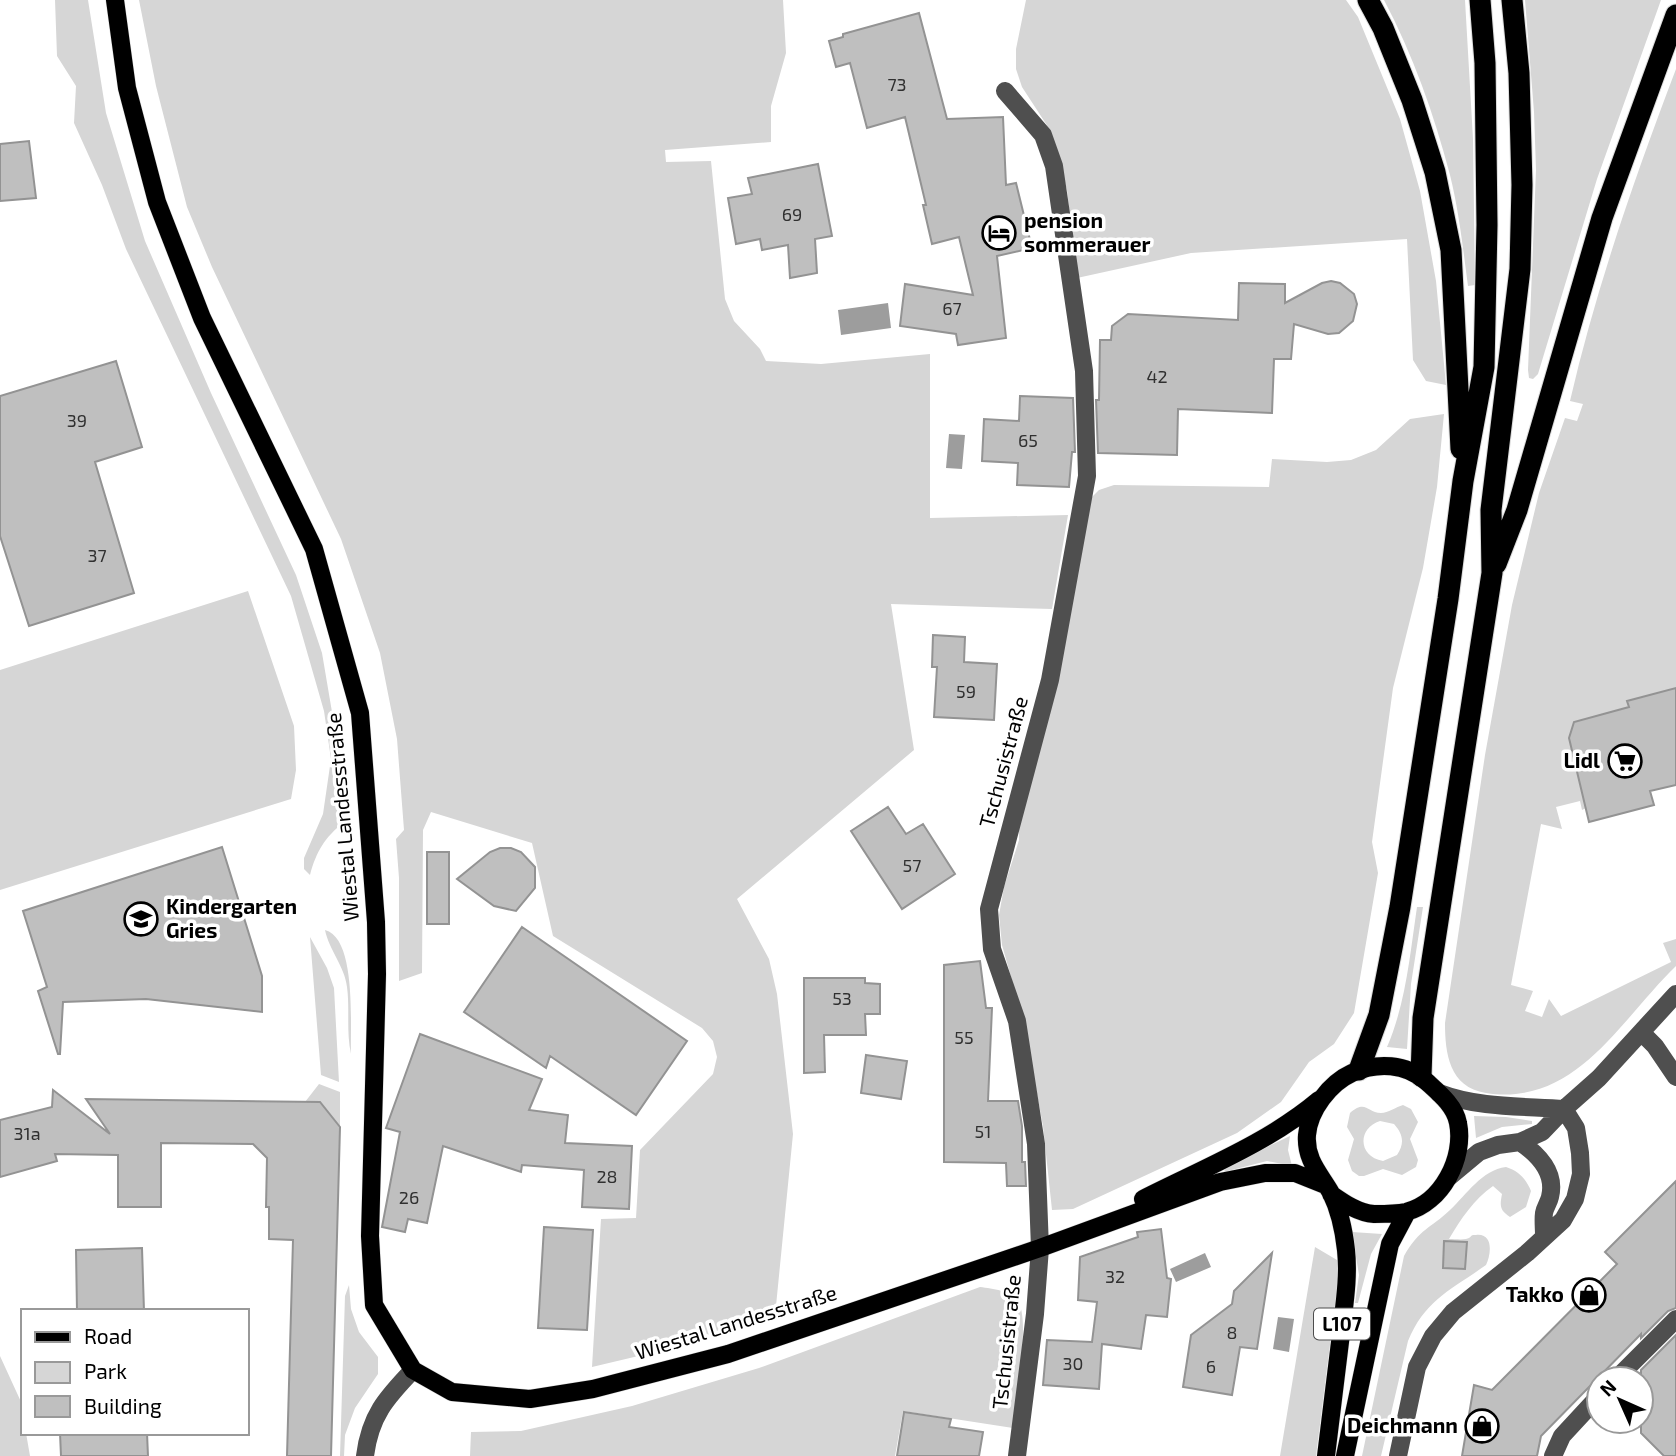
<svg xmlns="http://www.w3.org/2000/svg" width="1676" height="1456" viewBox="0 0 1676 1456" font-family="'Exo 2',sans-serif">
<rect width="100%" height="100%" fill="#fff"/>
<path fill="#d6d6d6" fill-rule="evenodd" d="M 55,0 L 88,0 L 106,113 L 145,241 L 211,393 L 296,575 L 322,653 L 332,712 L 344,822 C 325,837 316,852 310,875 L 304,869 L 304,858 L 323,814 L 331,759 L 324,711 L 291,596 L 126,249 L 102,185 L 74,123 L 76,86 L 57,56 Z
M 139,0 L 783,0 L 786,53 L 771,106 L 771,142 L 665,150 L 666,162 L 711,161 L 725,299 L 734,321 L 760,349 L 766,361 L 821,364 L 930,354 L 930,518 L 1068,515 L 1052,609 L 891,604 L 914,750 L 737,899 L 769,959 L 777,994 L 793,1134 L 775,1316 L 651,1353 L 592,1367 L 601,1219 L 636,1218 L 640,1150 L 713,1074 L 717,1057 L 713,1041 L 702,1028 L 553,936 L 532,843 L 431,812 L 423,830 L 422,973 L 399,981 L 399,878 L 396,839 L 404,830 L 397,739 L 380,653 L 341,539 L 212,267 L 187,207 L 156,86 Z
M 1026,0 L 1346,0 L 1358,17 L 1400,119 L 1420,191 L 1436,281 L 1446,385 L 1426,381 L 1413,360 L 1407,239 L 1191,253 L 1077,278 L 1067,190 L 1050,130 L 1022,87 L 1016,69 L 1016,49 Z
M 1384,0 L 1465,0 L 1473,139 L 1475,285 L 1468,286 C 1463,249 1459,211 1450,175 C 1434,114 1413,55 1384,0 Z
M 1525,0 L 1661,0 L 1597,179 L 1538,374 L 1533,379 L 1529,378 L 1528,370 L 1536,170 L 1534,112 Z
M 1676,69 L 1676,688 L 1627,701 L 1632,721 L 1574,722 L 1569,738 L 1586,808 L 1582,810 L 1580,801 L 1556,807 L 1562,829 L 1541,824 L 1511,985 L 1533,991 L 1525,1011 L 1542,1017 L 1549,999 L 1561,1016 L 1671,962 L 1663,943 L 1676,939 L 1676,966 C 1620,1020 1576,1107 1486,1093 C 1449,1087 1445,1053 1445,1023 L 1485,755 L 1512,605 L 1539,493 L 1565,418 L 1577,421 L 1583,404 L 1570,401 C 1596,288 1635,177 1676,69 Z
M 1444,414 L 1437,487 L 1423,568 L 1393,688 L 1372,842 L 1378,873 L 1354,1013 L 1334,1044 L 1309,1062 L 1281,1102 L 1237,1133 L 1073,1209 L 1052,1210 L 1043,1126 L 1023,1019 L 1002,945 L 999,915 L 1004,887 L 1019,840 L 1019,816 L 1058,678 L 1091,498 L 1099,490 L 1114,485 L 1269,487 L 1272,459 L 1327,462 L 1351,460 L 1376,450 L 1410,419 Z
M 248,591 L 294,726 L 296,770 L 291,799 L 0,890 L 0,670 Z
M 1417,907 L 1423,907 L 1411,984 L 1407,1049 L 1387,1047 C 1406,1003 1410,954 1417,907 Z
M 325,930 C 357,938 350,1027 351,1054 C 346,1032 350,1009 347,987 C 345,967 329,950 325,930 Z
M 310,937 L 327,968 L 334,988 L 339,1082 L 321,1075 Z
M 319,1084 L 340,1092 L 340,1127 L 305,1102 Z
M 1403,1105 L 1411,1109 L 1418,1122 L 1410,1139 L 1418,1160 L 1416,1167 L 1402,1175 L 1383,1169 L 1364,1176 L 1359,1176 L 1352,1171 L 1348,1160 L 1354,1139 L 1347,1127 L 1350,1113 C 1366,1099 1367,1113 1381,1113 C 1388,1113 1396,1107 1403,1105 ZM 1380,1121 L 1394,1124 C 1403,1134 1405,1143 1397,1155 L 1383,1161 C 1358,1157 1357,1128 1380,1121 Z
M 1474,1116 L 1506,1117 L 1532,1121 L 1532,1124 L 1502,1127 L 1476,1138 Z
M 1290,1136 L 1288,1150 L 1292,1166 L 1267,1161 L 1224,1172 L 1226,1166 Z
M 1506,1167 C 1519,1171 1526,1179 1531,1191 L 1526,1207 L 1510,1217 C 1499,1210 1500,1205 1502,1194 L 1493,1186 C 1474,1199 1461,1219 1449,1239 C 1454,1239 1461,1240 1466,1239 C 1474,1237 1468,1235 1476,1235 C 1494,1233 1491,1255 1486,1265 C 1451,1290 1425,1300 1408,1341 L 1381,1456 L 1362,1456 L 1404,1256 C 1420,1228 1430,1229 1450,1210 C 1467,1194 1482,1170 1506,1167 Z
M 1352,1232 L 1382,1234 L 1371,1254 L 1358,1303 L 1355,1303 L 1359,1275 Z
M 1315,1247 L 1337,1260 L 1337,1289 L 1316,1456 L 1280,1456 Z
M 349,1285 L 351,1309 L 359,1332 L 378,1357 L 378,1374 L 355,1408 L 345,1435 L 344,1456 L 340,1456 L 345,1296 Z
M 980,1287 C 994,1289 1011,1290 1019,1304 C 1030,1323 1015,1402 1013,1428 L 903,1411 L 895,1456 L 470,1456 L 471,1432 L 521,1431 L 632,1406 L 759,1368 Z
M 0,1356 L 22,1404 L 23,1433 L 26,1433 L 30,1456 L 0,1456 Z"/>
<path fill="#9d9d9d" d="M 888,303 L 891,328 L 841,335 L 838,310 Z
M 949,434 L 965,435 L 962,469 L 946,468 Z
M 1205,1253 L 1211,1267 L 1176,1282 L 1170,1269 Z
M 1278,1317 L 1294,1319 L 1289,1352 L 1273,1349 Z"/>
<path fill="#bfbfbf" stroke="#939393" stroke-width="2" d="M 919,13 L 947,119 L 1003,117 L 1006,185 L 1016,183 L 1032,248 L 997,256 L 1006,338 L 958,345 L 956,334 L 900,326 L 905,284 L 973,295 L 959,237 L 932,244 L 923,205 L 926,205 L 905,117 L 867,128 L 850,63 L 836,67 L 829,41 L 843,37 L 843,34 Z
M 29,141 L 36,198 L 0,201 L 0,144 Z
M 818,164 L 832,236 L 815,239 L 817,273 L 790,278 L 788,245 L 762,250 L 760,239 L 736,244 L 728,198 L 752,194 L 748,178 Z
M 1331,281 L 1340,283 L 1354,294 L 1357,304 L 1353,321 L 1339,333 L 1328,334 L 1294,324 L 1291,359 L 1274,359 L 1272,413 L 1178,409 L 1177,455 L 1098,453 L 1096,400 L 1099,400 L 1100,340 L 1111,340 L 1112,326 L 1128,314 L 1238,320 L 1239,283 L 1285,284 L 1285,303 L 1322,283 Z
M 116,361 L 142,447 L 95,462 L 134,593 L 29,626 L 0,536 L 0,396 Z
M 1020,396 L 1073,398 L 1075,452 L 1072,452 L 1069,487 L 1017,485 L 1018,463 L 982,461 L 984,419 L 1019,421 Z
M 933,635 L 965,637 L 964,662 L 997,664 L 994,720 L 934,717 L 937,667 L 932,667 Z
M 1676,688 L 1676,785 L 1650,791 L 1654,805 L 1589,822 L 1569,738 L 1574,722 L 1629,707 L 1627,701 Z
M 888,807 L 906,834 L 923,824 L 955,874 L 902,909 L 851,831 Z
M 222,847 L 262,976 L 262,1012 L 146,999 L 63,1002 L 60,1054 L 58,1054 L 38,991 L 47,987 L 23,911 Z
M 500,848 L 511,848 L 521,852 L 535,867 L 535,888 L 516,911 L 494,906 L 457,879 L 490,852 Z
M 427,852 L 449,852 L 449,924 L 427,924 Z
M 522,927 L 687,1041 L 636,1115 L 550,1056 L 546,1068 L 464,1012 Z
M 980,961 L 986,1008 L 992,1008 L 988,1101 L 1018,1101 L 1022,1126 L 1022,1162 L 1025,1162 L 1026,1186 L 1007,1186 L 1006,1163 L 944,1162 L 944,965 Z
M 804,978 L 865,978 L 865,983 L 880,984 L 880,1014 L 865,1014 L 866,1035 L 824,1035 L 825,1072 L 804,1073 Z
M 420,1034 L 542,1079 L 529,1110 L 568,1115 L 565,1143 L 632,1146 L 629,1209 L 582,1207 L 584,1170 L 522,1165 L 521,1172 L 443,1146 L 427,1223 L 408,1219 L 405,1232 L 382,1227 L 400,1132 L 386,1128 Z
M 866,1055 L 907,1061 L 901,1099 L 861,1093 Z
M 53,1090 L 110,1134 L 86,1099 L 320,1102 L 340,1127 L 331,1456 L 287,1456 L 293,1240 L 269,1239 L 269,1207 L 266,1207 L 267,1158 L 253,1144 L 161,1143 L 161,1207 L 118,1207 L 118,1155 L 55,1154 L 57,1161 L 0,1177 L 0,1120 L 52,1107 Z
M 1676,1181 L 1676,1308 L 1668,1311 L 1641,1338 L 1641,1334 L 1541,1436 L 1537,1456 L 1462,1456 L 1474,1385 L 1492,1390 L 1617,1264 L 1605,1252 Z
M 544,1227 L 593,1230 L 587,1330 L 538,1328 Z
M 1161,1229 L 1167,1278 L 1171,1279 L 1167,1317 L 1146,1315 L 1141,1349 L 1102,1344 L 1099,1389 L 1043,1385 L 1047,1340 L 1092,1342 L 1097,1302 L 1078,1300 L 1080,1257 L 1138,1237 L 1137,1232 Z
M 1444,1241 L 1467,1242 L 1465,1269 L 1443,1268 Z
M 142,1248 L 144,1311 L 77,1311 L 76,1250 Z
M 1272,1253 L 1257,1349 L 1240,1347 L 1232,1395 L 1183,1387 L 1191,1335 L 1232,1304 L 1234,1291 Z
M 1676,1335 L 1676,1456 L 1664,1456 L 1641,1433 L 1641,1370 Z
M 904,1412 L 951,1419 L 949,1427 L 983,1432 L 979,1456 L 897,1456 Z
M 60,1433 L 147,1433 L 148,1456 L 61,1456 Z"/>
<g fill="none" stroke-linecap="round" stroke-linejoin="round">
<defs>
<path id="major" d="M 115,0 L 127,88 L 157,202 L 202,318 L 314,549 L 360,713 L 376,922 L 377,974 L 370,1236 L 374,1305 L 413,1370 L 452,1392 L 530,1399 L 593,1389 L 728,1354 L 1040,1248 L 1220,1182 L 1265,1173 L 1295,1173 L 1325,1185
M 1143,1199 C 1202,1169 1268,1143 1319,1100
M 1326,1456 C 1331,1415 1336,1375 1341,1334 C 1344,1306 1349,1278 1346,1250 C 1344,1232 1339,1209 1331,1193 C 1321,1175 1305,1160 1307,1135 C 1309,1110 1330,1083 1352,1073 C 1377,1062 1406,1063 1427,1082 C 1439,1093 1455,1106 1458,1123 C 1465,1158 1442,1203 1406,1212 C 1397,1214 1383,1214 1374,1214 C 1358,1213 1344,1203 1331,1194
M 1345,1456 L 1390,1244 L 1407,1212"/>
<path id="highway" d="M 1368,0 L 1383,28 L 1412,100 L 1435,172 L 1451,250 L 1461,449
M 1496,564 L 1517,510 L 1602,218 L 1676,15
M 1359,1070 L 1379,1015 L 1400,907 L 1448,599 L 1463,481 L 1484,367 L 1487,225 L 1485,63 L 1480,0
M 1421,1076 L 1423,1018 L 1492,573 L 1491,510 L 1520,269 L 1522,185 L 1519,73 L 1512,0"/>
</defs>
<use href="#major" stroke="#dbdbdb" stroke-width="19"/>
<use href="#highway" stroke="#dbdbdb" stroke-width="23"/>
<path stroke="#4f4f4f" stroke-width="18" d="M 1005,91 L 1043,135 L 1054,166 L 1084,371 L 1087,476 L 1050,680 L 989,909 L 992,949 L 1017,1021 L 1036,1144 L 1040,1248 L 1035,1314 L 1017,1456
M 1641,1032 L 1655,1046 L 1676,1077
M 1439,1093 C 1478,1108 1522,1106 1564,1109
M 1520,1142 C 1539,1155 1556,1173 1550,1197 C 1549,1202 1545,1207 1544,1213 C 1543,1220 1544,1228 1544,1235
M 1449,1177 L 1479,1152 L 1498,1145 L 1520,1142 L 1542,1132 L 1564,1109 L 1599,1078 L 1676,994
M 1616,1379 L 1676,1319
M 365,1456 C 370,1416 386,1398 413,1370
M 1398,1456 L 1417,1367 L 1433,1336 L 1453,1312 L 1527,1253 L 1563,1220 L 1575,1199 L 1581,1174 L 1580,1153 L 1576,1128 L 1564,1109
M 1553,1456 L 1562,1436 L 1599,1396"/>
<use href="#major" stroke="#000" stroke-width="18"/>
<use href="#highway" stroke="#000" stroke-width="21"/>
</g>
<defs>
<symbol id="hotel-ring" viewBox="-11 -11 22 22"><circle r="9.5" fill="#fff" stroke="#000" stroke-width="1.5"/><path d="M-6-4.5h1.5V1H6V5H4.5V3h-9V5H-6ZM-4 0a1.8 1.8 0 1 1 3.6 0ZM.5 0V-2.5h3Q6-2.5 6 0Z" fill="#000"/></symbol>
<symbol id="supermarket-ring" viewBox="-11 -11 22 22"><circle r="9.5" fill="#fff" stroke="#000" stroke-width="1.5"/><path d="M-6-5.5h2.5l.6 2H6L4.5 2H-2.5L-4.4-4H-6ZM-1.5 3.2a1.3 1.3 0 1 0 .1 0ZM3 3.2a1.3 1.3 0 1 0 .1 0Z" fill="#000"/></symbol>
<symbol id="school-ring" viewBox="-11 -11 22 22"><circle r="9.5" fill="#fff" stroke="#000" stroke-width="1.5"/><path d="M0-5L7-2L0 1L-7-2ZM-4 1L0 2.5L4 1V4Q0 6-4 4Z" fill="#000"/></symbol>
<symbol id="shop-ring" viewBox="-11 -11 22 22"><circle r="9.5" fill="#fff" stroke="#000" stroke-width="1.5"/><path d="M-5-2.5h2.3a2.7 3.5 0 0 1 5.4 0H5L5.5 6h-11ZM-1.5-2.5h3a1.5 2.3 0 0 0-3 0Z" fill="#000"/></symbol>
</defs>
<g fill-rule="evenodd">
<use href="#hotel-ring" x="980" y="214" width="38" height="38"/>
<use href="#supermarket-ring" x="1606" y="742" width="38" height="38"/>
<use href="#school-ring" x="122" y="900" width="38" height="38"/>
<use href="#shop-ring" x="1570" y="1276" width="38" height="38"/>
<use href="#shop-ring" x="1463" y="1407" width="38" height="38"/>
</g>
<g text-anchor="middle" stroke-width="7" stroke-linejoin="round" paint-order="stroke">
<g font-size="18" fill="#303030">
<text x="897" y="91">73</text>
<text x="792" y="221">69</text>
<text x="952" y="315">67</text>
<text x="1157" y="383">42</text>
<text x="77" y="427">39</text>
<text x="1028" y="447">65</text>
<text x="97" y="562">37</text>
<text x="966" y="698">59</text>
<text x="912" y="872">57</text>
<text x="842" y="1005">53</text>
<text x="964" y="1044">55</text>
<text x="983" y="1138">51</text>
<text x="27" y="1140">31a</text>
<text x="607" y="1183">28</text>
<text x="409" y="1204">26</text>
<text x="1115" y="1283">32</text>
<text x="1232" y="1339">8</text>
<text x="1073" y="1370">30</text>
<text x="1211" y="1373">6</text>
</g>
<rect fill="#fff" stroke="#4c4c4c" stroke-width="2" x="1314" y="1308.5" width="56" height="31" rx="5"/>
<g font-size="19" font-weight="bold" fill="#000">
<text x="1342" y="1331">L107</text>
</g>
<g font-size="21" font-weight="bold" fill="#000" stroke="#fff" text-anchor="end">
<text x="1024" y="228" text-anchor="start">pension<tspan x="1024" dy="24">sommerauer</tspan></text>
<text x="1600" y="768">Lidl</text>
<text x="166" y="914" text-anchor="start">Kindergarten<tspan x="166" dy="24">Gries</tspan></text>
<text x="1564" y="1302">Takko</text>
<text x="1458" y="1433">Deichmann</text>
</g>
<g font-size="21" fill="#000" stroke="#fff">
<text transform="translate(1004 762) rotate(-75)" y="7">Tschusistraße</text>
<text transform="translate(343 817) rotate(-95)" y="7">Wiestal Landesstraße</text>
<text transform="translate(736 1323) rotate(-17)" y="7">Wiestal Landesstraße</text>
<text transform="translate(1007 1342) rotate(-84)" y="7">Tschusistraße</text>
</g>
</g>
<rect x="21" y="1309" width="228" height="126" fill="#ffffff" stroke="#999999" stroke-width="2"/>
<rect x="35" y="1332" width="35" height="10" fill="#000000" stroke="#999999" stroke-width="2"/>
<text x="84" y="1344" font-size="21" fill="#000000">Road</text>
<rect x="35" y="1362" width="35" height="21" fill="#d6d6d6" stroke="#999999" stroke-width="2"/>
<text x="84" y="1379" font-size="21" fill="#000000">Park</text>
<rect x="35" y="1396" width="35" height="21" fill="#bfbfbf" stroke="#999999" stroke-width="2"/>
<text x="84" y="1414" font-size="21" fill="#000000">Building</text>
<g transform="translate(1620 1400) rotate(315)"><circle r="33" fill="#ffffff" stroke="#999999" stroke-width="2"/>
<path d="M0-5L12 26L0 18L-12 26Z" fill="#000000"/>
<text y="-10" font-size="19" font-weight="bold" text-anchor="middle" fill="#000000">N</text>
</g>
</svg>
